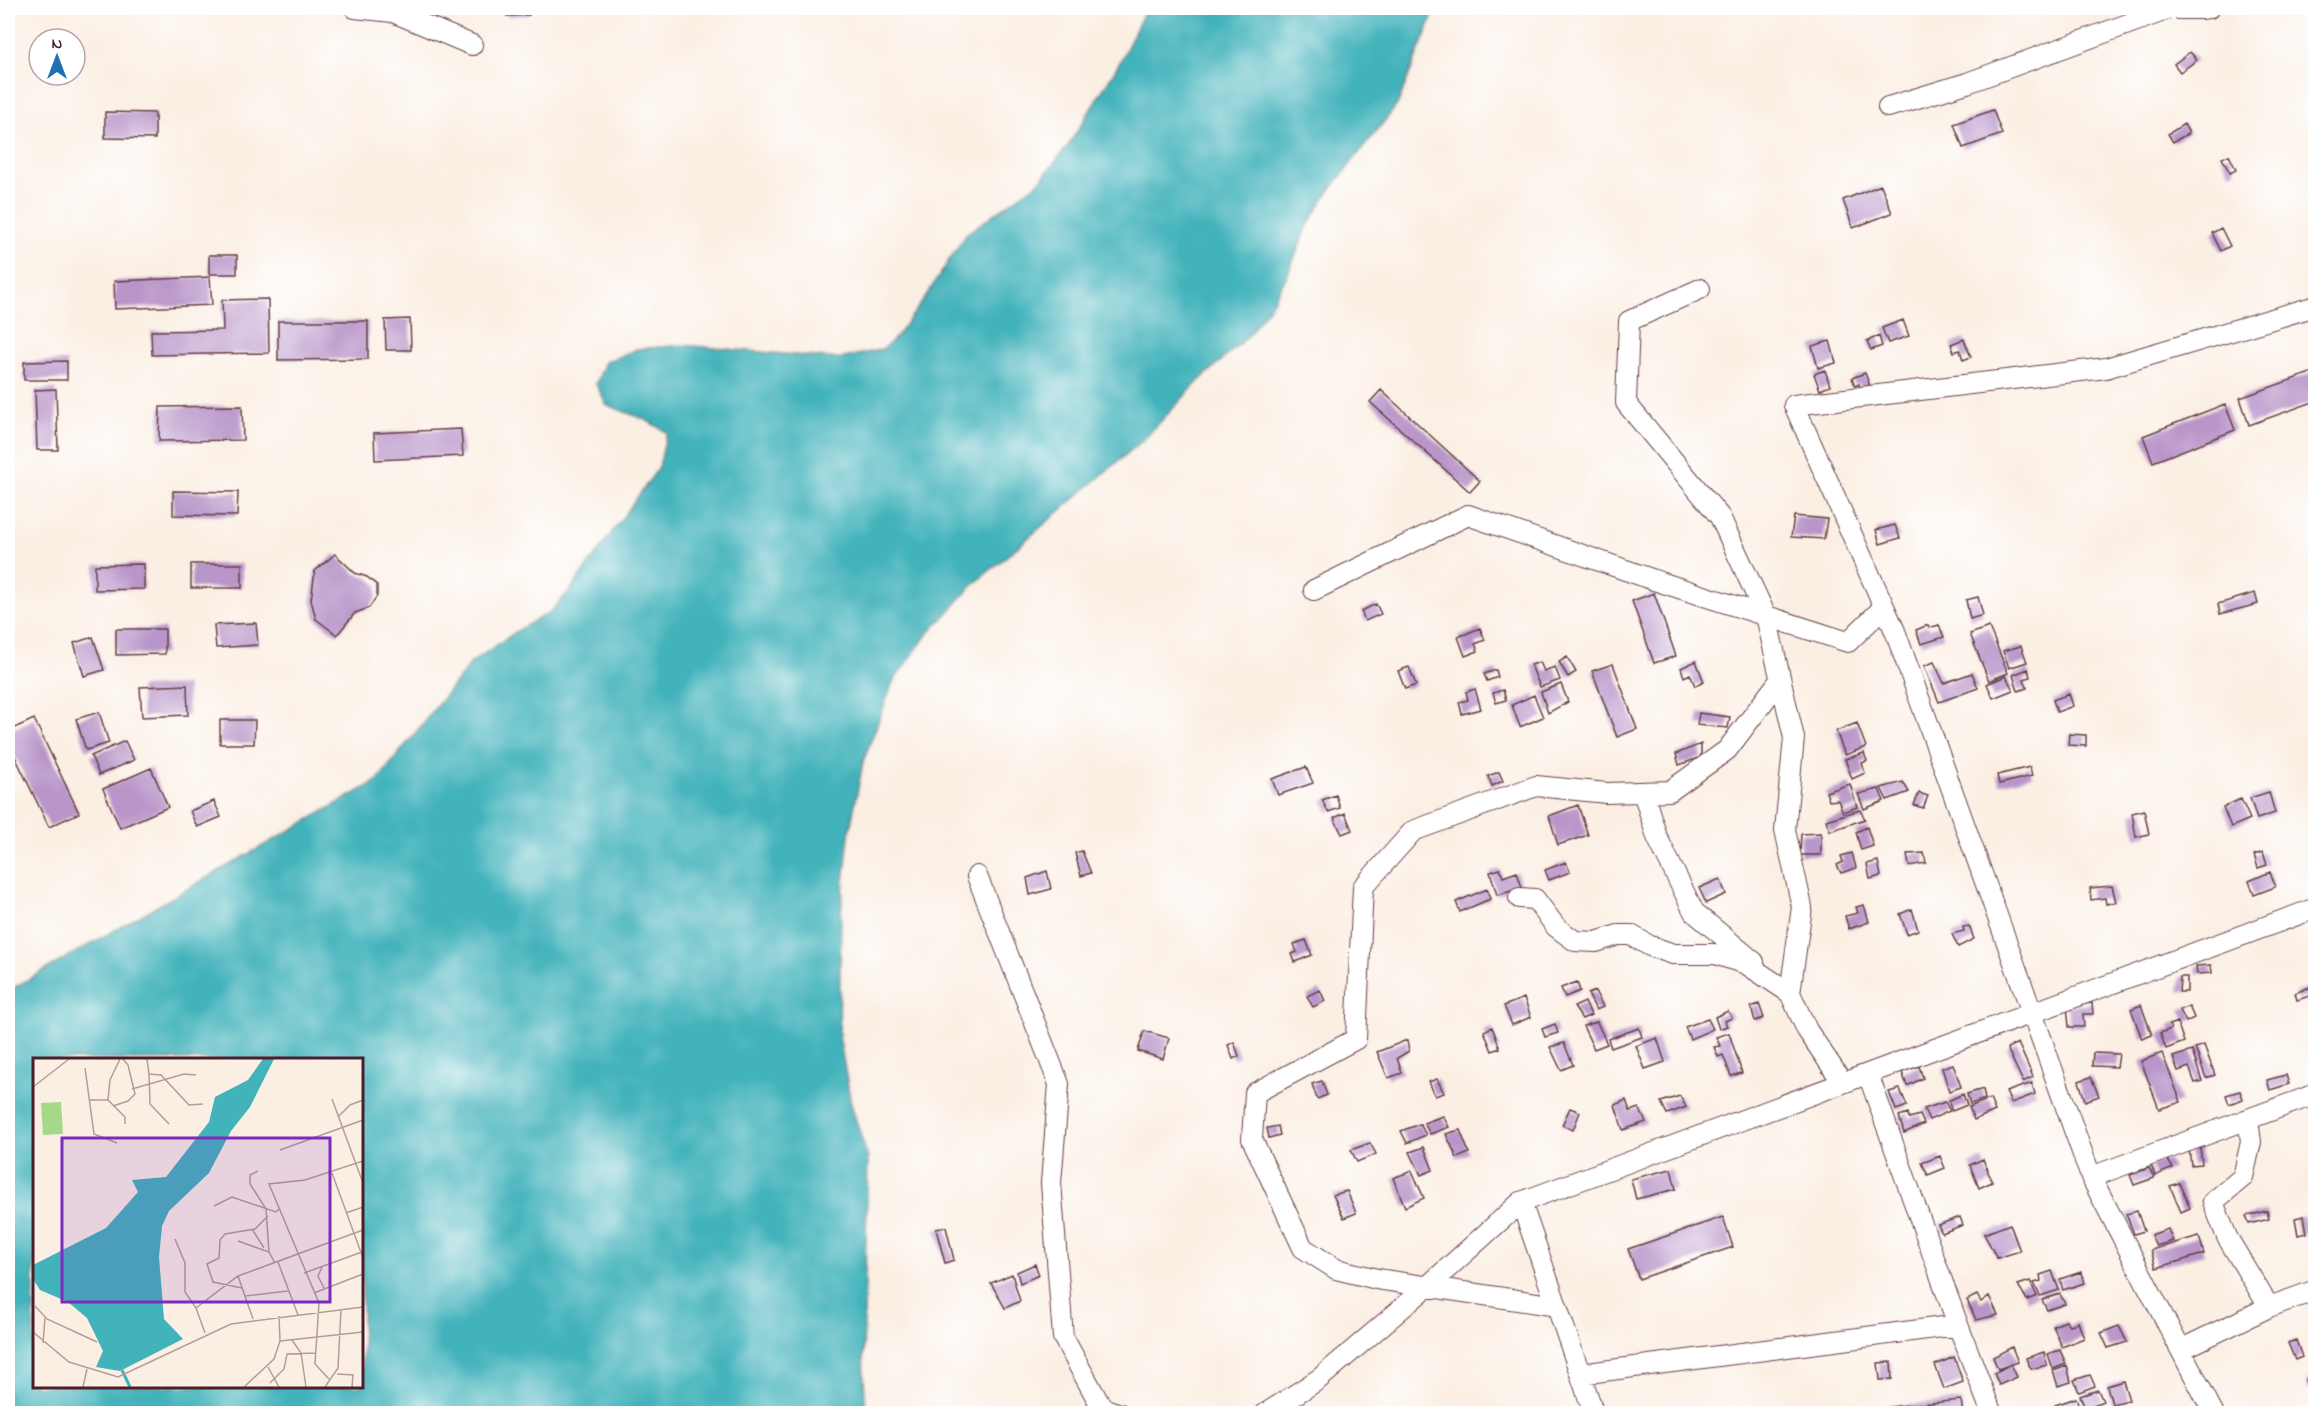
<svg xmlns="http://www.w3.org/2000/svg" width="2323" height="1421" viewBox="0 0 2323 1421" font-family="'Indie Flower',sans-serif">
<rect width="100%" height="100%" fill="#fff"/>
<filter id="ink" filterUnits="userSpaceOnUse"><feTurbulence type="fractalNoise" baseFrequency=".0167" numOctaves="2"/><feDisplacementMap in="SourceGraphic" scale="12" xChannelSelector="R" yChannelSelector="G"/><feConvolveMatrix kernelMatrix="1 2 1 2 8 2 1 2 1" color-interpolation-filters="sRGB"/></filter>
<filter id="wash" filterUnits="userSpaceOnUse"><feTurbulence type="fractalNoise" baseFrequency=".008" numOctaves="4" result="noise"/><feDisplacementMap in="SourceGraphic" scale="24" xChannelSelector="R" yChannelSelector="G"/><feGaussianBlur stdDeviation="1.35" result="paint"/><feColorMatrix in="noise" values="0 0 0 0 0 0 0 0 0 0 0 0 0 0 0 0 0 1.4 0 .05"/><feComposite in="paint" operator="in"/></filter>
<g filter="url(#wash)">
<rect width="100%" height="100%" fill="#fbefe3"/>
<path fill="#42b2bb" stroke="#466873" stroke-width="1.5" fill-rule="evenodd" d="M 1146,8 L 1436,8 L 1397,105 L 1327,194 L 1307,227 L 1287,276 L 1270,306 L 1247,337 L 1198,382 L 1143,440 L 974,584 L 926,636 L 893,682 L 863,762 L 849,835 L 841,911 L 839,1036 L 851,1104 L 868,1159 L 863,1358 L 866,1413 L 26,1414 L 8,1406 L 8,991 L 377,781 L 471,663 L 517,631 L 550,612 L 572,588 L 659,467 L 667,432 L 646,420 L 607,405 L 596,384 L 605,362 L 637,349 L 682,345 L 839,359 L 883,349 L 896,337 L 923,301 L 966,234 L 1038,183 L 1068,146 L 1120,62 ZM 34,1060 L 362,1060 L 362,1386 L 34,1386 Z"/>
<g id="blocks">
<path fill="#b996c9" d="M 507,8 L 528,8 L 529,15 L 507,16 Z
M 2190,52 L 2197,60 L 2180,72 L 2174,64 Z
M 1993,110 L 2002,134 L 1963,148 L 1954,124 Z
M 105,112 L 155,113 L 155,139 L 105,138 Z
M 2184,124 L 2189,133 L 2173,142 L 2168,134 Z
M 2229,155 L 2236,170 L 2230,173 L 2222,158 Z
M 1881,185 L 1892,213 L 1853,228 L 1843,200 Z
M 2221,228 L 2230,246 L 2221,251 L 2212,233 Z
M 209,255 L 237,255 L 237,274 L 209,274 Z
M 210,277 L 212,305 L 115,309 L 114,281 Z
M 268,299 L 269,353 L 152,355 L 151,331 L 223,330 L 222,300 Z
M 8,311 L 11,311 L 12,344 L 8,344 Z
M 410,319 L 411,350 L 386,350 L 385,320 Z
M 1903,320 L 1909,336 L 1888,343 L 1882,328 Z
M 278,321 L 368,321 L 368,359 L 278,360 Z
M 1879,336 L 1882,346 L 1871,350 L 1867,341 Z
M 1964,339 L 1971,357 L 1963,360 L 1960,350 L 1954,352 L 1951,344 Z
M 1830,341 L 1836,363 L 1818,368 L 1812,346 Z
M 67,361 L 67,380 L 24,380 L 24,362 Z
M 1825,370 L 1830,386 L 1820,390 L 1814,374 Z
M 2316,371 L 2316,401 L 2249,425 L 2240,398 Z
M 1865,373 L 1871,389 L 1862,392 L 1859,384 L 1855,386 L 1852,378 Z
M 56,389 L 58,450 L 37,450 L 35,390 Z
M 1381,390 L 1480,481 L 1470,492 L 1370,402 Z
M 2225,404 L 2235,430 L 2153,462 L 2143,436 Z
M 242,406 L 243,440 L 159,441 L 160,407 Z
M 461,429 L 463,456 L 375,460 L 374,433 Z
M 173,491 L 238,492 L 237,516 L 173,515 Z
M 1794,516 L 1827,519 L 1824,539 L 1791,537 Z
M 1895,525 L 1900,538 L 1880,544 L 1876,530 Z
M 335,554 L 355,573 L 367,577 L 377,585 L 377,596 L 369,608 L 355,613 L 337,635 L 316,619 L 311,600 L 315,571 Z
M 144,564 L 144,589 L 95,590 L 95,565 Z
M 191,564 L 242,564 L 242,588 L 191,588 Z
M 1654,593 L 1676,656 L 1654,663 L 1632,601 Z
M 2255,593 L 2258,604 L 2220,614 L 2218,604 Z
M 1978,597 L 1983,615 L 1970,619 L 1966,600 Z
M 1376,604 L 1381,614 L 1365,621 L 1361,611 Z
M 256,623 L 258,645 L 216,648 L 214,625 Z
M 1928,625 L 1929,628 L 1939,625 L 1944,637 L 1921,644 L 1916,630 Z
M 1989,627 L 2008,673 L 1989,681 L 1970,634 Z
M 1480,628 L 1485,640 L 1475,644 L 1478,651 L 1465,656 L 1458,637 Z
M 116,629 L 165,629 L 165,654 L 116,655 Z
M 93,637 L 104,670 L 84,676 L 74,643 Z
M 2021,646 L 2027,662 L 2009,668 L 2003,651 Z
M 1567,657 L 1576,672 L 1568,677 L 1559,662 Z
M 1696,661 L 1704,682 L 1695,686 L 1690,674 L 1684,677 L 1681,668 Z
M 1540,662 L 1544,671 L 1555,667 L 1560,680 L 1540,687 L 1531,665 Z
M 1934,662 L 1944,683 L 1972,673 L 1978,688 L 1939,702 L 1924,666 Z
M 1613,664 L 1637,729 L 1617,737 L 1592,671 Z
M 1409,667 L 1416,685 L 1405,689 L 1398,671 Z
M 2028,669 L 2030,677 L 2024,679 L 2027,688 L 2018,691 L 2013,675 Z
M 1496,670 L 1498,677 L 1487,681 L 1484,674 Z
M 2006,676 L 2013,690 L 1993,698 L 1987,684 Z
M 1561,684 L 1568,702 L 1548,713 L 1541,692 Z
M 187,685 L 188,715 L 142,717 L 140,687 Z
M 1475,689 L 1481,709 L 1462,714 L 1459,702 L 1468,700 L 1466,692 Z
M 1503,690 L 1506,700 L 1496,703 L 1493,693 Z
M 2069,694 L 2073,706 L 2057,712 L 2053,700 Z
M 1534,695 L 1543,717 L 1520,727 L 1512,705 Z
M 99,712 L 109,743 L 86,750 L 76,719 Z
M 1699,713 L 1730,717 L 1728,728 L 1697,725 Z
M 34,719 L 79,813 L 49,827 L 8,742 L 8,731 Z
M 220,720 L 255,720 L 254,744 L 220,744 Z
M 1857,723 L 1866,747 L 1845,755 L 1836,731 Z
M 2069,734 L 2086,735 L 2086,746 L 2068,745 Z
M 125,741 L 134,760 L 99,775 L 91,756 Z
M 1701,744 L 1701,757 L 1679,765 L 1676,754 Z
M 1864,753 L 1867,761 L 1862,763 L 1865,773 L 1852,779 L 1845,759 Z
M 1306,767 L 1313,783 L 1278,795 L 1272,779 Z
M 2030,767 L 2032,776 L 1999,784 L 1997,775 Z
M 151,768 L 168,807 L 120,828 L 103,789 Z
M 1499,772 L 1503,781 L 1492,786 L 1488,776 Z
M 1903,782 L 1909,792 L 1887,800 L 1881,788 Z
M 1850,784 L 1857,807 L 1843,812 L 1838,800 L 1829,801 L 1826,792 Z
M 1879,789 L 1884,801 L 1864,809 L 1858,794 Z
M 2269,792 L 2275,813 L 2257,819 L 2250,798 Z
M 1919,793 L 1928,796 L 1923,808 L 1914,805 Z
M 1336,795 L 1340,808 L 1328,812 L 1322,800 Z
M 2241,799 L 2250,819 L 2231,827 L 2223,807 Z
M 214,801 L 221,817 L 197,827 L 190,811 Z
M 1578,805 L 1588,835 L 1558,845 L 1549,816 Z
M 1860,810 L 1865,819 L 1830,831 L 1826,820 Z
M 2144,810 L 2149,834 L 2136,837 L 2132,813 Z
M 1345,813 L 1352,830 L 1342,834 L 1334,818 Z
M 1867,827 L 1873,846 L 1861,850 L 1856,832 Z
M 1821,833 L 1821,855 L 1800,855 L 1801,834 Z
M 1082,851 L 1091,873 L 1081,876 L 1075,853 Z
M 2263,852 L 2267,865 L 2258,868 L 2254,855 Z
M 1852,853 L 1856,868 L 1841,873 L 1837,865 L 1843,862 L 1841,856 Z
M 1924,853 L 1926,863 L 1909,866 L 1907,854 Z
M 1878,861 L 1881,876 L 1870,879 L 1867,864 Z
M 1566,862 L 1570,872 L 1549,880 L 1545,870 Z
M 1500,869 L 1503,877 L 1517,872 L 1522,888 L 1497,895 L 1490,872 Z
M 1047,871 L 1051,889 L 1030,895 L 1027,878 Z
M 2270,872 L 2275,887 L 2254,895 L 2249,881 Z
M 1720,879 L 1726,894 L 1706,903 L 1699,888 Z
M 2112,886 L 2116,902 L 2106,904 L 2105,898 L 2091,900 L 2090,888 Z
M 1487,889 L 1490,899 L 1460,912 L 1456,902 Z
M 1864,905 L 1869,922 L 1849,929 L 1845,916 L 1858,913 L 1856,907 Z
M 1912,909 L 1918,930 L 1907,934 L 1900,914 Z
M 1969,926 L 1974,939 L 1958,947 L 1952,934 L 1964,931 L 1963,927 Z
M 1306,940 L 1312,955 L 1295,962 L 1292,954 L 1297,952 L 1294,944 Z
M 2211,965 L 2212,973 L 2197,974 L 2196,966 Z
M 2180,977 L 2187,977 L 2187,992 L 2179,992 Z
M 1577,982 L 1580,991 L 1565,997 L 1561,988 Z
M 2310,987 L 2313,995 L 2297,1000 L 2295,993 Z
M 1320,990 L 1325,1001 L 1313,1007 L 1307,996 Z
M 1595,991 L 1603,1007 L 1596,1010 L 1588,994 Z
M 1524,998 L 1531,1017 L 1512,1025 L 1504,1006 Z
M 1585,1002 L 1591,1015 L 1582,1019 L 1574,1007 Z
M 2092,1003 L 2093,1014 L 2083,1014 L 2084,1027 L 2069,1027 L 2067,1006 Z
M 1759,1004 L 1764,1018 L 1755,1021 L 1751,1007 Z
M 2141,1005 L 2152,1035 L 2142,1039 L 2131,1009 Z
M 2189,1006 L 2194,1018 L 2186,1022 L 2180,1010 Z
M 1728,1011 L 1732,1018 L 1725,1021 L 1727,1026 L 1719,1029 L 1715,1017 Z
M 1708,1019 L 1713,1029 L 1690,1039 L 1685,1027 Z
M 1597,1022 L 1607,1044 L 1594,1049 L 1583,1026 Z
M 2177,1022 L 2184,1042 L 2166,1049 L 2160,1033 L 2171,1029 L 2169,1025 Z
M 1555,1024 L 1558,1033 L 1545,1037 L 1542,1029 Z
M 1492,1027 L 1500,1048 L 1492,1051 L 1484,1031 Z
M 1639,1028 L 1642,1037 L 1611,1048 L 1608,1039 Z
M 1144,1031 L 1169,1038 L 1163,1059 L 1138,1051 Z
M 1729,1033 L 1742,1073 L 1731,1076 L 1723,1055 L 1718,1057 L 1714,1047 L 1720,1046 L 1716,1037 Z
M 1657,1038 L 1665,1062 L 1645,1069 L 1636,1046 Z
M 1407,1040 L 1409,1051 L 1397,1058 L 1402,1073 L 1388,1078 L 1377,1052 Z
M 1234,1042 L 1239,1056 L 1233,1059 L 1228,1045 Z
M 1564,1043 L 1573,1065 L 1561,1070 L 1550,1047 Z
M 2018,1043 L 2033,1077 L 2023,1082 L 2007,1048 Z
M 2204,1045 L 2215,1075 L 2206,1078 L 2195,1048 Z
M 2192,1051 L 2202,1081 L 2195,1083 L 2189,1067 L 2178,1071 L 2173,1057 Z
M 2093,1053 L 2119,1054 L 2117,1067 L 2092,1066 Z
M 2162,1053 L 2181,1102 L 2159,1109 L 2141,1061 Z
M 1953,1064 L 1961,1087 L 1949,1091 L 1942,1068 Z
M 1919,1066 L 1923,1078 L 1907,1086 L 1902,1072 Z
M 2286,1075 L 2289,1084 L 2270,1090 L 2267,1080 Z
M 2091,1077 L 2099,1096 L 2085,1101 L 2079,1081 Z
M 1437,1079 L 1444,1093 L 1435,1096 L 1429,1082 Z
M 1322,1081 L 1327,1095 L 1317,1099 L 1312,1084 Z
M 2032,1083 L 2035,1094 L 2011,1103 L 2006,1092 Z
M 1900,1089 L 1907,1106 L 1896,1110 L 1889,1092 Z
M 1983,1089 L 1985,1099 L 1970,1104 L 1967,1094 Z
M 2240,1091 L 2243,1099 L 2229,1104 L 2226,1095 Z
M 1963,1094 L 1967,1105 L 1952,1111 L 1948,1101 Z
M 1680,1096 L 1686,1107 L 1667,1114 L 1661,1102 Z
M 1990,1099 L 1995,1111 L 1974,1120 L 1969,1107 Z
M 1626,1100 L 1630,1111 L 1639,1108 L 1646,1122 L 1623,1130 L 1615,1105 Z
M 1945,1102 L 1950,1111 L 1929,1120 L 1924,1109 Z
M 1570,1108 L 1580,1112 L 1573,1130 L 1562,1125 Z
M 1908,1113 L 1909,1118 L 1920,1115 L 1924,1124 L 1904,1133 L 1899,1116 Z
M 1443,1116 L 1449,1127 L 1430,1134 L 1424,1123 Z
M 1420,1124 L 1426,1135 L 1407,1143 L 1401,1131 Z
M 1278,1126 L 1280,1135 L 1269,1138 L 1267,1128 Z
M 1460,1130 L 1469,1153 L 1457,1158 L 1446,1134 Z
M 1370,1143 L 1376,1154 L 1357,1162 L 1351,1150 Z
M 1424,1147 L 1433,1170 L 1421,1175 L 1410,1152 Z
M 2200,1147 L 2202,1164 L 2191,1165 L 2189,1148 Z
M 1940,1156 L 1945,1168 L 1928,1175 L 1922,1163 Z
M 1983,1159 L 1992,1182 L 1979,1188 L 1970,1165 Z
M 2167,1159 L 2173,1168 L 2155,1176 L 2151,1165 Z
M 2149,1168 L 2154,1178 L 2134,1185 L 2130,1175 Z
M 1671,1169 L 1676,1189 L 1636,1199 L 1631,1179 Z
M 1412,1171 L 1424,1198 L 1405,1207 L 1393,1178 Z
M 2179,1183 L 2190,1208 L 2181,1212 L 2170,1186 Z
M 1347,1191 L 1356,1213 L 1344,1218 L 1333,1195 Z
M 2137,1211 L 2144,1231 L 2134,1234 L 2126,1214 Z
M 2267,1211 L 2269,1219 L 2249,1224 L 2246,1216 Z
M 2304,1216 L 2307,1233 L 2298,1235 L 2295,1218 Z
M 1723,1217 L 1733,1247 L 1639,1279 L 1628,1249 Z
M 1960,1217 L 1963,1225 L 1942,1233 L 1938,1225 Z
M 2010,1224 L 2020,1251 L 1997,1258 L 1984,1234 Z
M 946,1227 L 954,1260 L 945,1263 L 936,1229 Z
M 2168,1229 L 2173,1241 L 2156,1246 L 2151,1235 Z
M 2199,1236 L 2204,1254 L 2156,1268 L 2151,1250 Z
M 1035,1264 L 1039,1275 L 1020,1283 L 1017,1272 Z
M 2052,1271 L 2059,1290 L 2040,1296 L 2034,1283 L 2041,1281 L 2040,1275 Z
M 2081,1272 L 2084,1283 L 2063,1290 L 2060,1279 Z
M 1012,1274 L 1020,1301 L 1005,1308 L 991,1283 Z
M 2030,1281 L 2037,1296 L 2027,1300 L 2018,1285 Z
M 2060,1294 L 2065,1304 L 2047,1310 L 2042,1300 Z
M 1977,1295 L 1981,1302 L 1989,1296 L 1998,1315 L 1976,1320 L 1967,1300 Z
M 2066,1321 L 2069,1326 L 2078,1322 L 2084,1338 L 2062,1347 L 2053,1326 Z
M 2119,1326 L 2127,1342 L 2108,1348 L 2101,1333 Z
M 2296,1340 L 2302,1357 L 2295,1360 L 2288,1343 Z
M 2012,1347 L 2018,1362 L 1998,1369 L 1993,1357 Z
M 2060,1350 L 2066,1364 L 2053,1369 L 2048,1354 Z
M 2044,1352 L 2047,1365 L 2031,1369 L 2026,1358 Z
M 1954,1357 L 1963,1382 L 1944,1389 L 1935,1365 Z
M 1891,1362 L 1892,1379 L 1880,1380 L 1878,1363 Z
M 2011,1364 L 2017,1377 L 1999,1385 L 1994,1373 Z
M 2067,1366 L 2071,1382 L 2058,1386 L 2053,1371 Z
M 2090,1375 L 2095,1386 L 2079,1392 L 2074,1380 Z
M 2316,1377 L 2316,1387 L 2308,1390 L 2305,1380 Z
M 2123,1381 L 2129,1400 L 2112,1404 L 2107,1386 Z
M 2098,1390 L 2103,1401 L 2085,1408 L 2080,1396 Z
M 2076,1398 L 2082,1414 L 2058,1414 L 2055,1405 Z
M 1961,1400 L 1963,1414 L 1890,1414 L 1889,1407 Z
M 1850,1409 L 1883,1411 L 1882,1414 L 1850,1414 Z"/>
</g>
</g>
<g filter="url(#ink)">
<use href="#blocks" fill-opacity="0" stroke="#653e47" stroke-width="1.5"/>
<g fill="none" stroke-linecap="round" stroke-linejoin="round">
<defs>
<path id="street" d="M 355,8 L 393,12 L 472,45
M 1888,107 L 1967,83 L 2169,9 L 2203,9 L 2209,8
M 1700,289 L 1629,321 L 1626,403 L 1720,517 L 1766,616 L 1794,738 L 1785,830 L 1802,907 L 1790,993 L 1807,1030 L 1843,1083
M 1314,590 L 1468,515 L 1657,581 L 1848,642 L 1883,608
M 1643,792 L 1657,837 L 1694,912 L 1754,962
M 977,876 L 1059,1084 L 1051,1183 L 1063,1337 L 1102,1408 L 1120,1414
M 1519,898 L 1535,899 L 1556,927 L 1575,941 L 1596,942 L 1618,935 L 1631,935 L 1650,946 L 1673,954 L 1715,954 L 1746,964 L 1790,993
M 1868,1074 L 1958,1325 L 1992,1414
M 2248,1119 L 2251,1142 L 2243,1177 L 2213,1202 L 2227,1237 L 2269,1307
M 2091,1177 L 2316,1094
M 1521,1202 L 1594,1414
M 1557,1306 L 1377,1279 L 1336,1269 L 1303,1248 L 1252,1139 L 1255,1093 L 1356,1039 L 1363,887 L 1413,831 L 1536,786 L 1607,793 L 1670,791 L 1727,750 L 1780,680
M 2182,1349 L 2269,1307 L 2316,1290
M 1580,1374 L 1958,1325
M 1265,1414 L 1319,1379 L 1428,1286 L 1521,1202 L 2316,908
M 2214,1414 L 2091,1177 L 1895,631 L 1794,405 L 2106,368 L 2316,306"/>
</defs>
<use href="#street" stroke="#653e47" stroke-width="22"/>
<use href="#street" stroke="#fff" stroke-width="20"/>
</g>
</g>
<g transform="translate(33 1058)">
<rect width="330" height="330" fill="#fbefe3"/>
<path d="M 28,44 L 30,76 L 10,77 L 8,45 Z" fill="#a3d989"/>
<path d="M 230,1 L 241,1 L 217,49 L 198,73 L 176,115 L 136,153 L 129,168 L 126,199 L 131,261 L 150,281 L 87,313 L 63,309 L 70,293 L 54,260 L 35,244 L 7,232 L 0,221 L 0,207 L 73,170 L 105,134 L 99,122 L 133,119 L 176,64 L 182,39 L 215,22 Z" fill="#42b2bb"/>
<path fill="none" stroke="#42b2bb" stroke-width="3" d="M 89,312 L 97,329"/>
<path fill="none" stroke="#b49c99" stroke-width="1.5" d="M 87,1 L 77,22 L 75,42 L 92,59 L 92,66M 114,1 L 116,16 L 128,17 L 156,47 L 170,46M 52,10 L 61,76 L 84,85M 116,16 L 117,46 L 136,66M 0,29 L 36,1M 99,31 L 151,16 L 163,17M 299,41 L 330,125M 56,42 L 75,42M 80,48 L 95,43 L 102,36 L 95,7 L 90,1M 306,58 L 317,47 L 330,42M 247,92 L 330,62M 225,113 L 217,117 L 217,126 L 233,151 L 236,194 L 242,205M 299,115 L 330,200M 181,148 L 199,139 L 243,154 L 247,150M 313,155 L 330,149M 219,171 L 231,190M 142,181 L 152,205 L 152,234 L 163,250M 205,183 L 236,194M 245,204 L 265,257M 289,209 L 285,218 L 291,230M 271,215 L 329,194M 205,218 L 220,261M 209,230 L 180,224 L 174,206 L 186,200 L 187,182 L 192,176 L 222,171 L 235,158M 281,235 L 330,216M 212,238 L 255,233M 2,248 L 14,261 L 64,284M 0,274 L 36,304 L 85,319 L 198,266 L 330,249M 172,275 L 163,250 L 205,218 L 330,172M 259,282 L 268,295 L 273,329M 247,283 L 330,274M 10,285 L 12,260M 235,309 L 246,329M 304,316 L 320,317 L 319,329M 296,321 L 282,306 L 286,245 L 236,126 L 272,122 L 330,103M 237,325 L 251,311 L 254,296 L 283,295M 50,329 L 54,311M 211,329 L 241,301 L 247,283 L 246,258M 292,329 L 305,310 L 308,251"/>
<path fill="#7b2cbf" fill-opacity="0.15" stroke="#7b2cbf" stroke-width="3" d="M 29,80 L 297,80 L 297,244 L 29,244 Z"/>
<rect width="330" height="330" fill="none" stroke="#4a1f2b" stroke-width="3"/>
</g>
<rect width="2323" height="1421" fill="none" stroke="#fff" stroke-width="30"/>
<g transform="translate(57 57)"><circle r="28" fill="#ffffff" stroke="#b7a5aa" stroke-width="1.5"/>
<path d="M0-4.5L10 22L0 15L-10 22Z" fill="#1f6fb2"/>
<text y="-9" font-size="16" font-weight="bold" text-anchor="middle" fill="#4a1f2b">N</text>
</g>
</svg>
